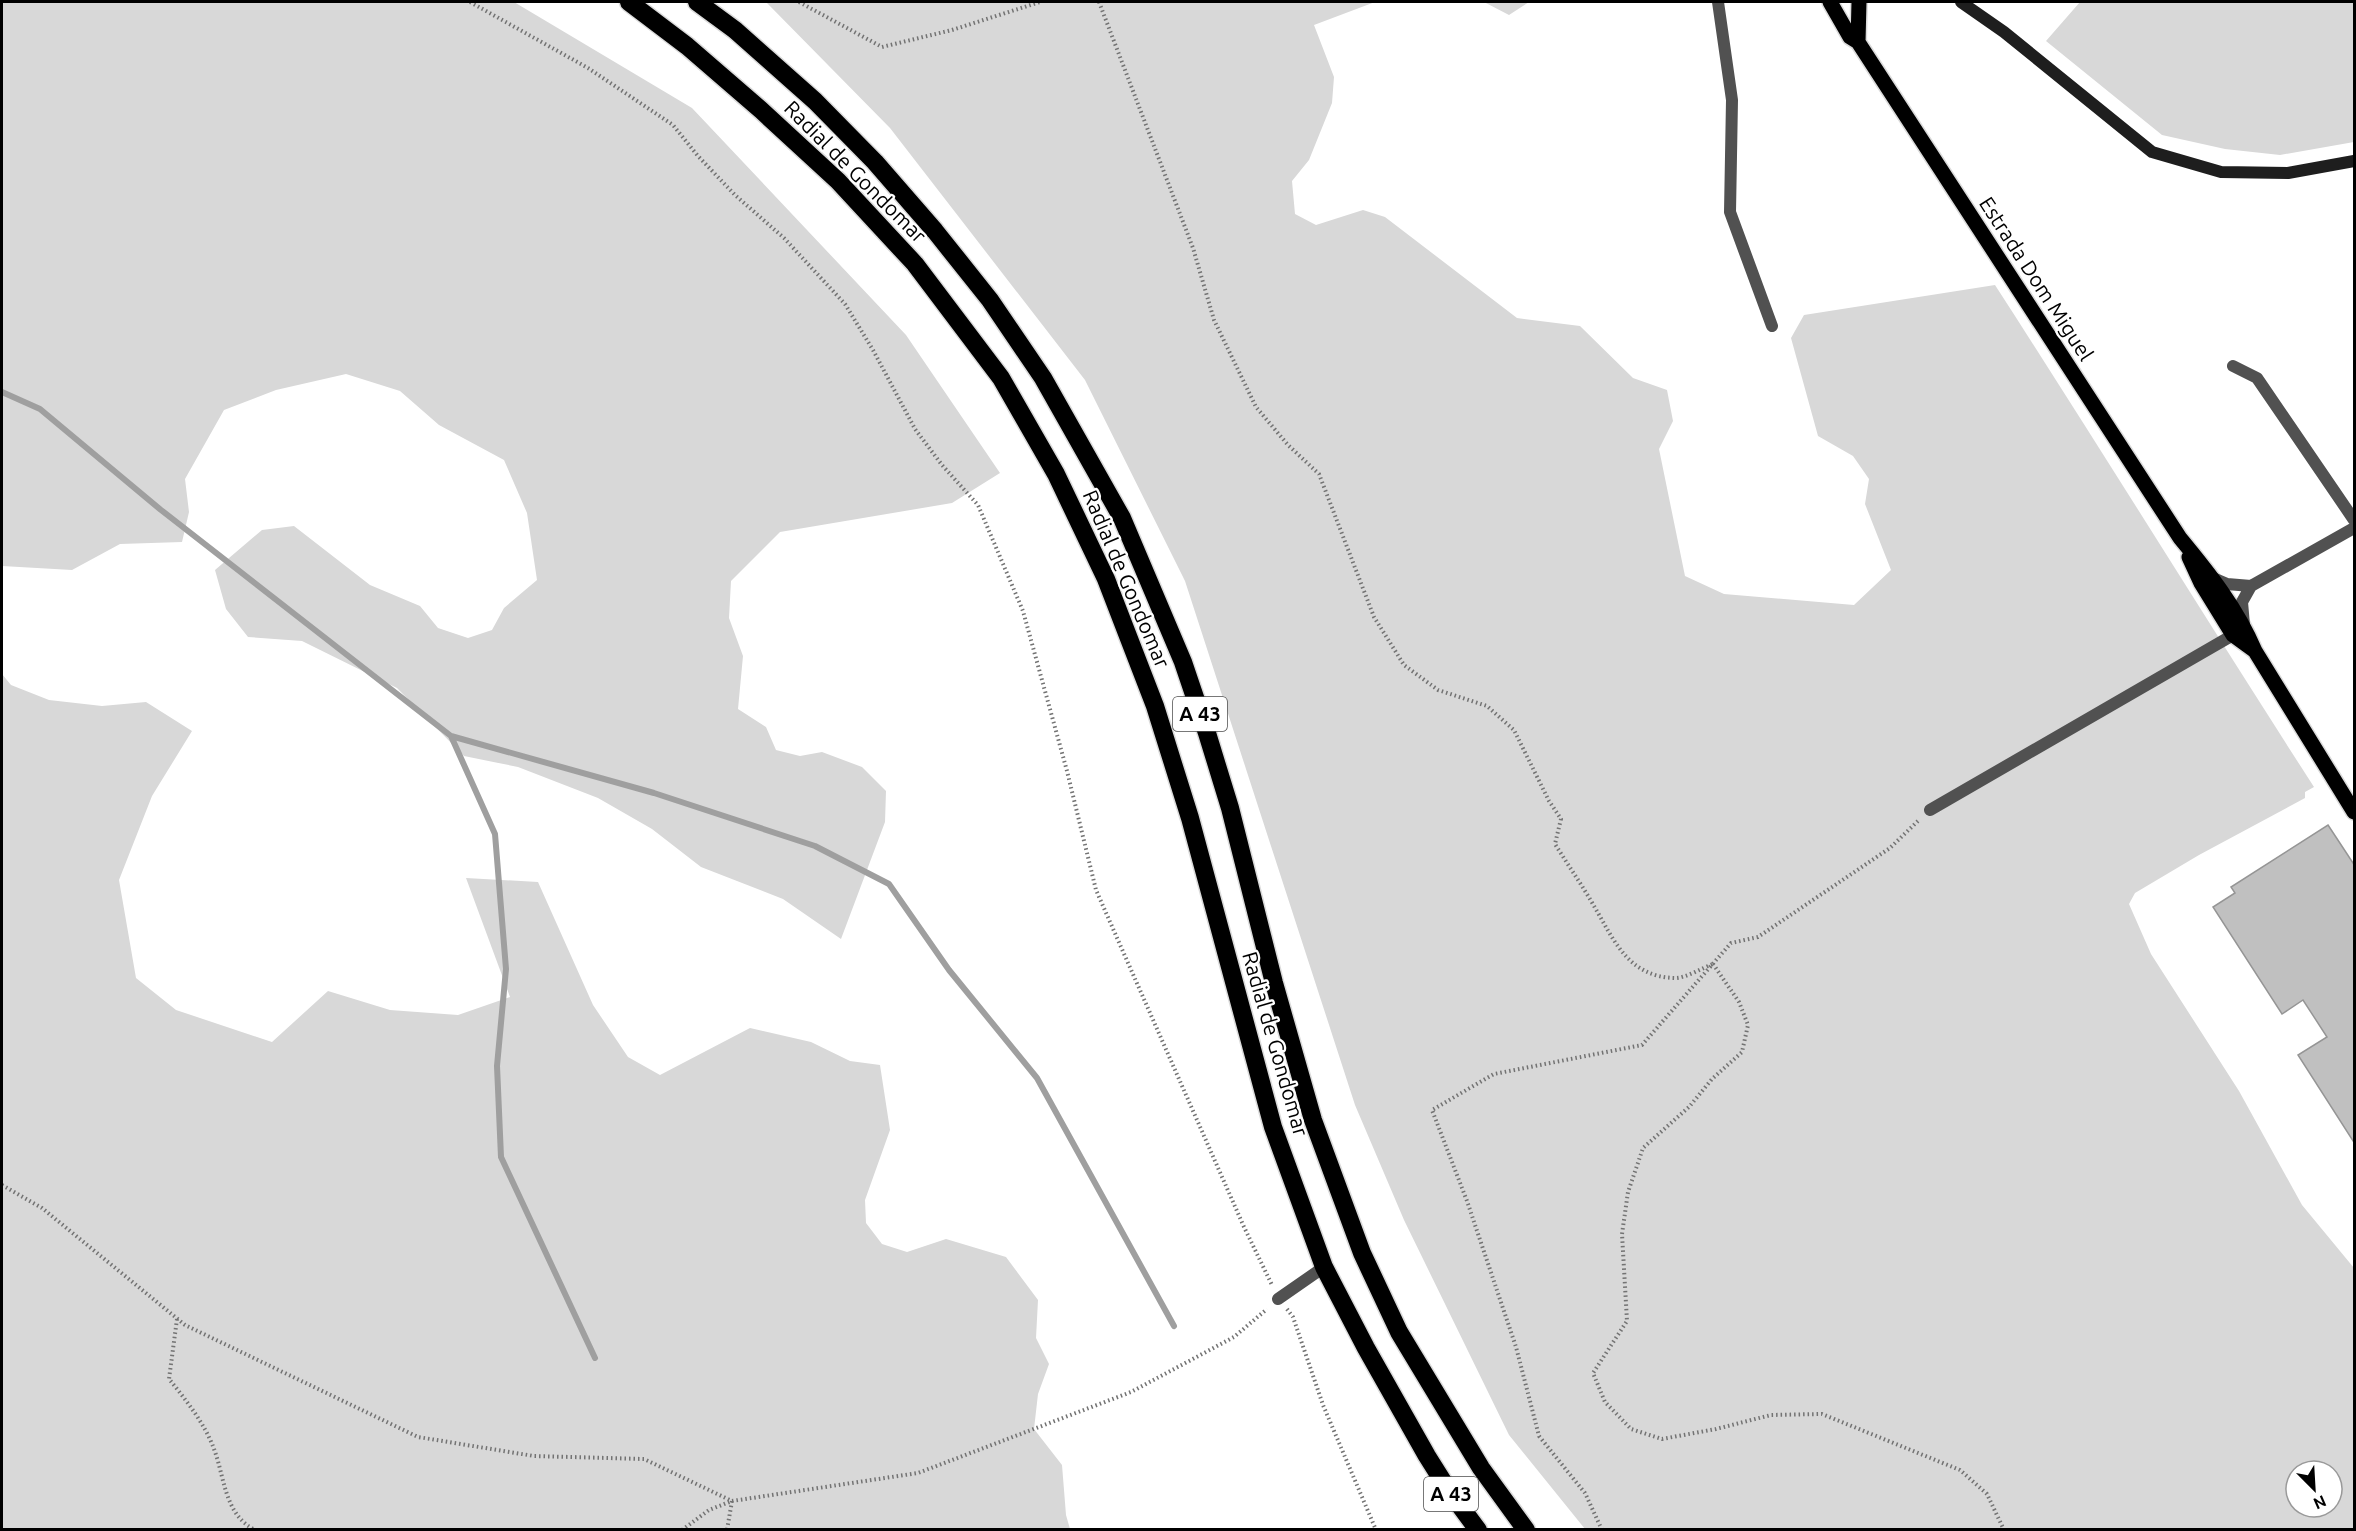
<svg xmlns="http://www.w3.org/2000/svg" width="2356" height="1531" viewBox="0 0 2356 1531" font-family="Ubuntu,sans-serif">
<rect width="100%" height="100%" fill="#fff"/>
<path fill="#d8d8d8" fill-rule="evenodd" d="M 2,2 L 514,2 L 692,108 L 906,335 L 1000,473 L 952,503 L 780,532 L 731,581 L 729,618 L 743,656 L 738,709 L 766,727 L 776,750 L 800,756 L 822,752 L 862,767 L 886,791 L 885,822 L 841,939 L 783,899 L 701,867 L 652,829 L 598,798 L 518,767 L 464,756 L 397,688 L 302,641 L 248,637 L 226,609 L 215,570 L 262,530 L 294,526 L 370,585 L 420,606 L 438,628 L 468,638 L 492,630 L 504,608 L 537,580 L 527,513 L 504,460 L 439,425 L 400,391 L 346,374 L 276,390 L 224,410 L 185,479 L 189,512 L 182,542 L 120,544 L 72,570 L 2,566 Z
M 766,2 L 1375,2 L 1314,25 L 1334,77 L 1332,103 L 1309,160 L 1292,181 L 1295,214 L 1316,225 L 1363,210 L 1385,217 L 1517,318 L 1580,326 L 1633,378 L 1667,390 L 1673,421 L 1659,449 L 1685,576 L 1724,594 L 1854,605 L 1891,570 L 1865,504 L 1869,479 L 1853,456 L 1818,436 L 1791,338 L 1804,315 L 1995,285 C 2103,452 2207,621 2314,787 L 2305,792 L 2305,798 L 2199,855 L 2135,893 L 2129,904 L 2151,954 L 2239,1091 L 2302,1205 L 2354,1268 L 2354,1529 L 1585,1529 L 1509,1435 L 1404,1220 L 1355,1105 L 1185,581 L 1085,380 L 890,128 ZM 2296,1471 L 2332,1471 L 2332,1507 L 2296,1507 Z
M 1484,2 L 1529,2 L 1509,15 Z
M 2080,2 L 2354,2 L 2354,142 L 2280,155 L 2225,149 L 2162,135 L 2046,41 Z
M 2,674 L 11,685 L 49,700 L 102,706 L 146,702 L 192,731 L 152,796 L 119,880 L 136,978 L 176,1010 L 272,1042 L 328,991 L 390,1010 L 458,1015 L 510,997 L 466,878 L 538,882 L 593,1005 L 628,1057 L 660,1075 L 750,1028 L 811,1042 L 850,1061 L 880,1065 L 890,1130 L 865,1200 L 866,1223 L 882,1244 L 907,1252 L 946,1239 L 1006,1257 L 1038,1300 L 1036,1338 L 1049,1364 L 1038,1394 L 1034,1429 L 1062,1465 L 1066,1515 L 1070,1529 L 2,1529 Z"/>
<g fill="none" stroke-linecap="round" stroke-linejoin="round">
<path stroke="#9f9f9f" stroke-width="6" d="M 2,392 L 40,409 L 161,510 L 451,736 L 654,793 L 815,846 L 889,884 L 949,970 L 1037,1078 L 1174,1326
M 451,736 L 495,834 L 506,969 L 497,1066 L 501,1157 L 595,1358"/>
</g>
<path fill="#c0c0c0" stroke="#959595" stroke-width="1.5" d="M 2328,825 L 2355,866 L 2355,1144 L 2298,1055 L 2327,1037 L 2303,1000 L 2282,1014 L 2213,907 L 2235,893 L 2231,887 Z"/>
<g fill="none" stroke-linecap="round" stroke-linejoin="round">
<defs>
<path id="primary" d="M 1830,2 L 1850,37 L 1858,42 L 2180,538 C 2209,573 2237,608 2255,651 L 2354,812
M 1858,42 L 1859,2
M 2189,557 L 2201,583 L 2233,635 L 2255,651"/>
<path id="motorway" d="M 629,2 L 687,46 L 761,110 L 838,181 L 915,264 L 1001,378 L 1056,474 L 1106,579 L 1155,706 L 1190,818 L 1273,1127 L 1324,1267 L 1366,1348 L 1427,1456 L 1449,1491 L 1478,1530
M 697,2 L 735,30 L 815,101 L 875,162 L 935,231 L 990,300 L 1043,378 L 1122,518 L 1183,662 L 1207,733 L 1230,808 L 1274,983 L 1313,1120 L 1362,1253 L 1399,1332 L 1481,1468 L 1526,1530"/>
</defs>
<use href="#primary" stroke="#dbdbdb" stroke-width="18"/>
<use href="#motorway" stroke="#dbdbdb" stroke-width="21"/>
<path stroke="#737373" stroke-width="4" stroke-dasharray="1.5 3" stroke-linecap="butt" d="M 470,2 L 588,68 L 673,125 L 698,156 L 735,195 L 784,238 L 845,304 L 873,350 L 915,429 L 942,465 L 978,505 L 1023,611 L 1067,771 L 1096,890 L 1244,1227 L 1272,1285
M 799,2 L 882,47 L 952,30 L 1040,2
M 1099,2 L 1193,248 L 1214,320 L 1256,407 L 1288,445 L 1319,474 L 1374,617 L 1404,665 L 1438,690 L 1487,706 L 1514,730 L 1549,801 L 1561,819 L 1555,844 C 1568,865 1582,885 1594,906 C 1614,940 1628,977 1675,978 C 1686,978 1702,968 1713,964
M 1713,964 L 1739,1002 L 1748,1025 L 1742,1052 L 1712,1079 L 1689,1107 L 1643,1148 L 1628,1192 L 1622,1234 L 1627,1321 L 1593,1373 L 1605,1402 L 1631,1429 L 1662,1439 L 1716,1429 L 1771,1415 L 1822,1414 L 1960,1470 L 1987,1494 L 2004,1530
M 2,1185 L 42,1208 L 185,1325 L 418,1437 L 534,1456 L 644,1459 L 732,1501 L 918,1473 L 1131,1392 L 1234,1337 L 1267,1309
M 1287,1309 L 1293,1317 L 1323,1405 L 1376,1530
M 177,1319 L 169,1379 C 186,1400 205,1424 214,1449 C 225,1478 224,1514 255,1530
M 682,1530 L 709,1510 L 732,1501 L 727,1530
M 1602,1530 L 1585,1493 L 1539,1436 L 1516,1347 L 1467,1201 L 1432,1110 L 1494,1074 L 1642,1045 L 1731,943 L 1758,937 L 1890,848 L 1920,819"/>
<path stroke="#515151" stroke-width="12" d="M 1930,810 L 2233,635
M 1278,1299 L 1324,1267"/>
<path stroke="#515151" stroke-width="12" d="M 1718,2 L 1732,100 L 1730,212 L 1772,326
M 2233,366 L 2257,378 L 2354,520
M 2213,578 L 2227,584 L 2251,586
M 2244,625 L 2242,602 L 2251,586 L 2354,528"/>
<path stroke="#1e1e1e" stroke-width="12" d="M 1961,2 L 2004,32 L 2152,152 L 2221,172 L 2288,173 L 2354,161"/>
<use href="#primary" stroke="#000" stroke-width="15"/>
<use href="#motorway" stroke="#000" stroke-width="18"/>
</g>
<g text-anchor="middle" stroke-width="4.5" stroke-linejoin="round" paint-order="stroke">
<g fill="#fff" stroke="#4c4c4c" stroke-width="1.5">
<rect x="1173" y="697" width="54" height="34" rx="4.5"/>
<rect x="1424" y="1477" width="54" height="34" rx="4.5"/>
</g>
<g font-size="20" font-weight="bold" fill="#000">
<text x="1200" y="721">A 43</text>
<text x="1451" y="1501">A 43</text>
</g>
<g font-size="21" fill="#000" stroke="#fff">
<text transform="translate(855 172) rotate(45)" y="7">Radial de Gondomar</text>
<text transform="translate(2036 279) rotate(57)" y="7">Estrada Dom Miguel</text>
<text transform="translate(1126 579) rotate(67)" y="7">Radial de Gondomar</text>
<text transform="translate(1275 1044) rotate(74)" y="7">Radial de Gondomar</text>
</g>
</g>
<rect width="2356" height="1531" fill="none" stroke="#000000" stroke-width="6"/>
<g transform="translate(2314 1489) rotate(156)"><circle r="28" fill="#ffffff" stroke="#999999" stroke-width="1.5"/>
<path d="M0-4.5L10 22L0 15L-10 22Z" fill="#000000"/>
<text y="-9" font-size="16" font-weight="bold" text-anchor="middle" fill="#000000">N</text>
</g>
</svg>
